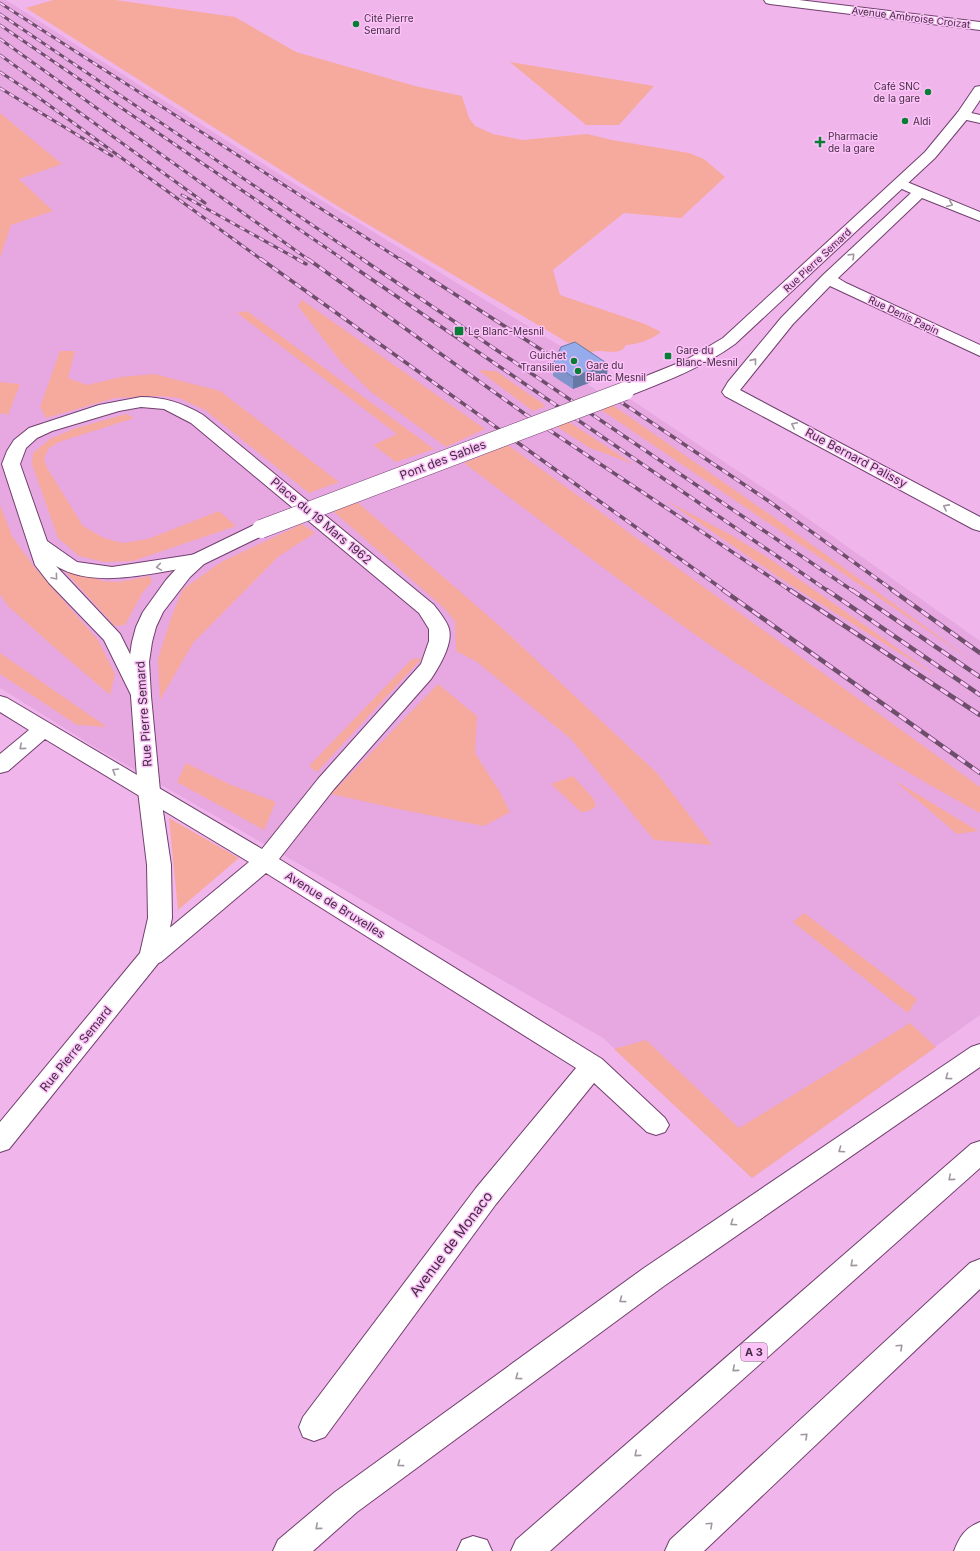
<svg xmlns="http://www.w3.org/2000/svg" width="980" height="1551" viewBox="0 0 980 1551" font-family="Inter,sans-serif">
<rect width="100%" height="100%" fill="#f0b6eb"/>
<path fill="#e7a8e2" d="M 0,0 L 6,0 L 290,181 L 608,375 L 587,384 L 601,393 L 630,399 L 786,503 L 980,641 L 980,1015 L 752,1178 L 603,1038 L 93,746 L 0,688 Z"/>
<path fill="#f6a99d" d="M 53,0 L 115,0 L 235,17 L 296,52 L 415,86 L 462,96 L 469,118 L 475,126 L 493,134 L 522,140 L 587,134 L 612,140 L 689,153 L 704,159 L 725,177 L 681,218 L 624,213 L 553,270 L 560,295 L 645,324 L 661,332 C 651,340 639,344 626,345 C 621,356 607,350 597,351 C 594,351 590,353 587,354 L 342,209 L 26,8 Z
M 510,62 L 654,86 L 619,125 L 586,125 Z
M 0,113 L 62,164 L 19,179 L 53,211 L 11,225 L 0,258 Z
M 302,300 L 485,429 L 446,447 L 370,391 L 341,362 L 298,306 Z
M 247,311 L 434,449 L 396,462 L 373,445 L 397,434 L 237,313 Z
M 60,351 L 75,351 L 68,378 L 87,385 L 121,377 L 154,374 L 220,391 L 339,482 L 309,493 L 205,410 L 179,398 L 160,396 L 115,398 L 46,418 L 40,407 Z
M 478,370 L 496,371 L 546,406 L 533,411 Z
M 0,382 L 20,384 L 8,415 L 0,413 Z
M 611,404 L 775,518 L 974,662 L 600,409 Z
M 126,414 L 134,418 L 59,442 L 49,448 L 44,458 L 46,466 L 83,526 L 104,538 L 123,543 L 148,539 L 219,511 L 236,526 L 133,561 L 104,562 L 79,556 L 58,538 L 32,464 L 33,453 L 50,439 L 73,429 Z
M 566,420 L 633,464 L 588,447 L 553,424 Z
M 508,445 L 980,787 L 980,813 C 859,747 743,671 632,589 C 576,548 520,505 464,463 Z
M 356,501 L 502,628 L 657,773 L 712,845 L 654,840 L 571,739 L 477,662 L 456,651 L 455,621 L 443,607 L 334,512 Z
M 667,501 L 731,535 L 770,559 L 940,678 L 792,586 Z
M 0,505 L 12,536 L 35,568 L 98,640 L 115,674 L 110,695 L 55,648 L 8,606 L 0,594 Z
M 302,524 L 315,533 L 279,556 L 193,643 L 160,700 L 158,659 L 171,618 L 183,589 L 221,562 Z
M 59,565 L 103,581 L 118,582 L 150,576 L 152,582 L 143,592 L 125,625 L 115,626 Z
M 0,653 L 107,727 L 77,725 L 0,674 Z
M 422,658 L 317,772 L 309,766 L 412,659 Z
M 438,684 L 477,716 L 475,753 L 500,792 L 510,812 L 484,826 L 398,809 L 331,794 Z
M 186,763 L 229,784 L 276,802 L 264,830 L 177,782 Z
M 573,776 L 593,798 L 596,806 L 589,811 L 581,812 L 551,784 Z
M 894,780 L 978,831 L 957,834 Z
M 169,818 L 239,858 L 178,910 Z
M 804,913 L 917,999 L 908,1013 L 793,922 Z
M 910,1023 L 936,1047 L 752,1178 L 614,1049 L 646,1040 L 739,1128 Z"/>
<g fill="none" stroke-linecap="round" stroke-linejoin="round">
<defs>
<path id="street" d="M 764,0 L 799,0 L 980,22 L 980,30 L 770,4 L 766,3 Z
M 963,111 L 980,115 L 980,123 L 958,118 L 956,115 L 958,112 Z
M 907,182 L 980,212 L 980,221 L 922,198 L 838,278 L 846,283 L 980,345 L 980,356 L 830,286 L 793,324 L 740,390 L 980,517 L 980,531 L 973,529 L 725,396 L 722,392 L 728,382 L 781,318 L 823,275 L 911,193 L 902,189 L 900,186 L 902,183 Z
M 141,397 C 164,397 183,403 203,415 L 434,605 C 439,612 447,621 449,629 C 453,644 439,667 431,679 L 334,789 L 279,859 L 602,1059 L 665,1118 L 669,1125 L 665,1132 L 656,1135 L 647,1132 L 594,1083 L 496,1204 L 325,1437 L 314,1441 L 303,1437 L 299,1427 L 303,1417 L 476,1188 L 576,1068 L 266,873 L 161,962 L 152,965 L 143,962 L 140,956 L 143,950 L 249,862 L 45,739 L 8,771 L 0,773 L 0,754 L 29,730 L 0,712 L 0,696 L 7,698 L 262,849 L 318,779 L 421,664 L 429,641 L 429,629 L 419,613 L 191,423 L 164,409 L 141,407 L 119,411 L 52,431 L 37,438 L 26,448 L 20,464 L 47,541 L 77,562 L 112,567 L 197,554 L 204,556 L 207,560 L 204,564 L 197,566 C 155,572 95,590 56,566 L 120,634 L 151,696 L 148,701 L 141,703 L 134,701 L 104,640 L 49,583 L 35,565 L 2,464 L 7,451 L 14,440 L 29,428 L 99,405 Z"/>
<path id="secondary" d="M 980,86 L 980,100 L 968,118 L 935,158 L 735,344 C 703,367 667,381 631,395 L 625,396 L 619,395 L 616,391 L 619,387 L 686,360 L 723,338 L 925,152 L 958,112 L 975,87 Z
M 261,523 L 268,525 L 270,529 L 268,533 L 204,564 L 190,577 L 163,612 L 156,627 L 152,642 L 149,662 L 151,696 L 160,791 L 171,865 L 172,918 L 164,956 L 9,1149 L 0,1152 L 0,1122 L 140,953 L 148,918 L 147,865 L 138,791 L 131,696 L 129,662 L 132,642 L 136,627 L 143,612 L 166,580 L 176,569 L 190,556 L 254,525 Z"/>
<path id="primary" d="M 473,1536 L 487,1540 L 492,1551 L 457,1551 L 462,1540 Z"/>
<path id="highway" d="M 980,1044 L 980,1067 L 664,1286 L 357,1512 L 313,1551 L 273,1551 L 278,1540 L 335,1492 L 644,1268 L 971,1047 Z
M 980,1141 L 980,1168 L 550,1551 L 511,1551 L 516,1540 L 971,1144 Z
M 980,1259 L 980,1289 L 704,1551 L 665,1551 L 670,1540 L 970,1263 Z
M 980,1522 L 980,1551 L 954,1551 C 960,1536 965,1528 980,1522 Z"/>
</defs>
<use href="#street" stroke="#713f6e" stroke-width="2"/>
<use href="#secondary" stroke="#713f6e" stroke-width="2"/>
<use href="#primary" stroke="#713f6e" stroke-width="2"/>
<use href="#highway" stroke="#713f6e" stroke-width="2"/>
<use href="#street" fill="#fff" fill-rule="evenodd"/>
<use href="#secondary" fill="#fff" fill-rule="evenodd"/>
<use href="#primary" fill="#fff" fill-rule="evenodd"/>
<use href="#highway" fill="#fff" fill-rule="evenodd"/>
<defs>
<path id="rail-far2" d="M 0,3 L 401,260
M 0,14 L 364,260
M 0,25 L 344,260
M 0,39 L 309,260
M 0,55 L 205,203
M 0,72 L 35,95 L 262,260
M 0,88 L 112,156
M 182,195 L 299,260"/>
<path id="rail-far1" d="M 261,259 L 725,591
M 297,259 L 306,264
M 308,259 L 525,414 L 791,591
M 342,259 L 828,591
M 362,259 L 853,591
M 400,259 L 551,356
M 606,392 L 770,502 L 894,591"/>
<path id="rail" d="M 723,590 L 980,773
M 790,590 L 980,715
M 827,590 L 980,695
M 852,590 L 980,677
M 892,590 L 980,653"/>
</defs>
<use href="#rail-far2" stroke="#6d4e6b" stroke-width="3"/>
<use href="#rail-far1" stroke="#6d4e6b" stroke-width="3.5"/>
<use href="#rail" stroke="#6d4e6b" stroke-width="4.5"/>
<use href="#rail-far2" stroke="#fdc3f9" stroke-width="2" stroke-dasharray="5.5" stroke-linecap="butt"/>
<use href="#rail-far1" stroke="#fdc3f9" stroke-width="2.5" stroke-dasharray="7" stroke-linecap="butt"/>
<use href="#rail" stroke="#fdc3f9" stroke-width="3" stroke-dasharray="9" stroke-linecap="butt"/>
<defs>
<path id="secondary-bridge" d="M 261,529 L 625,391"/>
</defs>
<use href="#secondary-bridge" stroke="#713f6e" stroke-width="19" stroke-linecap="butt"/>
<use href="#secondary-bridge" stroke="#fff" stroke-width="18"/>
</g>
<path fill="#8093ca" d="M 553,364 L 607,376 L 573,389 L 553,376 Z"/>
<path fill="#6878a4" d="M 608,364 L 607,376 L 573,389 L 573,377 Z"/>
<path fill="#95abeb" stroke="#6878a4" d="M 575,342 L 608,364 L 573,377 L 553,364 L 561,347 Z"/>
<defs><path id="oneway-chevron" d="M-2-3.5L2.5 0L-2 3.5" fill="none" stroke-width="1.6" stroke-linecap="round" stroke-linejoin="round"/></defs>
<g stroke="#a196a0">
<use href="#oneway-chevron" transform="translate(950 204) rotate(23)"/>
<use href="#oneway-chevron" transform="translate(852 256) rotate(-44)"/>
<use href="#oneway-chevron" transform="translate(754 361) rotate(-51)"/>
<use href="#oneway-chevron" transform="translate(794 425) rotate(-153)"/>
<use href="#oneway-chevron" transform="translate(946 507) rotate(-152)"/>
<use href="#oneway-chevron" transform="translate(159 567) rotate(171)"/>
<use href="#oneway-chevron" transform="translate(55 577) rotate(50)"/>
<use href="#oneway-chevron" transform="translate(22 747) rotate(139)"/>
<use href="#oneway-chevron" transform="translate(115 771) rotate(-149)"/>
<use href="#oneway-chevron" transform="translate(948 1077) rotate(144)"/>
<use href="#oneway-chevron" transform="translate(841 1150) rotate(146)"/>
<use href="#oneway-chevron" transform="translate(951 1178) rotate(139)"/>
<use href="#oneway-chevron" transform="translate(733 1223) rotate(146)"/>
<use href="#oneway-chevron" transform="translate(853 1264) rotate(139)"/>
<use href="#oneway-chevron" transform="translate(622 1300) rotate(144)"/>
<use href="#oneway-chevron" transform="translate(900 1347) rotate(-43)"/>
<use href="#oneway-chevron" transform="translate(735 1369) rotate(139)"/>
<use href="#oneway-chevron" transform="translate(518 1377) rotate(144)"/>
<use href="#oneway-chevron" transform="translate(805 1436) rotate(-43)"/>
<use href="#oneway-chevron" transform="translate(637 1454) rotate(139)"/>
<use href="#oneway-chevron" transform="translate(400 1464) rotate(144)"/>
<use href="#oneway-chevron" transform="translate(710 1525) rotate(-43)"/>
<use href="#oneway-chevron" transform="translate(318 1527) rotate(139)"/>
</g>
<g fill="#077e35" stroke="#fdc3f9" stroke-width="1.5">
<circle cx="356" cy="24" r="4"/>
<circle cx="928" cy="92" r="4"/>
<circle cx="905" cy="121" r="4"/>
<path d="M818 136h4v4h4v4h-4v4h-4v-4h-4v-4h4z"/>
<rect x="454" y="326" width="10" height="10" rx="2"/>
<rect x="664" y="352" width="8" height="8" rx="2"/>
<circle cx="574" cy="361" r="4"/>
<circle cx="578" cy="371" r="4"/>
</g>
<g text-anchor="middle" stroke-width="3" stroke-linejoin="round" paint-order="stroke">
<g font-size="10" fill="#432c42" stroke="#fdc3f9">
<text transform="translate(911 17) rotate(7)" y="4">Avenue Ambroise Croizat</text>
<text transform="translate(817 260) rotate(-43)" y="4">Rue Pierre Semard</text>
<text transform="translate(904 315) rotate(25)" y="4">Rue Denis Papin</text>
</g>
<g font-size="10" fill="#432c42" stroke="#fdc3f9" text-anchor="start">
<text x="364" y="22">Cité Pierre<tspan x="364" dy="12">Semard</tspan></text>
<text x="920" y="90" text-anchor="end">Café SNC<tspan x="920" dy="12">de la gare</tspan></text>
<text x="913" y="125">Aldi</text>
<text x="828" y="140">Pharmacie<tspan x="828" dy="12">de la gare</tspan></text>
<text x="468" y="335">Le Blanc-Mesnil</text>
<text x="676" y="354">Gare du<tspan x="676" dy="12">Blanc-Mesnil</tspan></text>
<text x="566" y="359" text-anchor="end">Guichet<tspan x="566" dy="12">Transilien</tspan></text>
<text x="586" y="369">Gare du<tspan x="586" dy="12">Blanc Mesnil</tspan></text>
</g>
<rect fill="#fdc3f9" stroke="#7b5979" stroke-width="1" x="741" y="1343" width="26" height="18" rx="3"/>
<g font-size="11" font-weight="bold" fill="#432c42">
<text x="754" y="1356">A 3</text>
</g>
<g font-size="12" fill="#432c42" stroke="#fdc3f9">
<text transform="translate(856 458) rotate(28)" y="4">Rue Bernard Palissy</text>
<text transform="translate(443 460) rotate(-21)" y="4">Pont des Sables</text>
<text transform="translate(321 521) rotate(40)" y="4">Place du 19 Mars 1962</text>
<text transform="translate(144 714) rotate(-94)" y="4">Rue Pierre Semard</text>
<text transform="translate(335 905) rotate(32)" y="4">Avenue de Bruxelles</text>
<text transform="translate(76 1049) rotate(-51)" y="4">Rue Pierre Semard</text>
</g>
<g font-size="14" fill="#432c42" stroke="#fdc3f9">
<text transform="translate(451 1244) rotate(-53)" y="5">Avenue de Monaco</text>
</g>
</g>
</svg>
